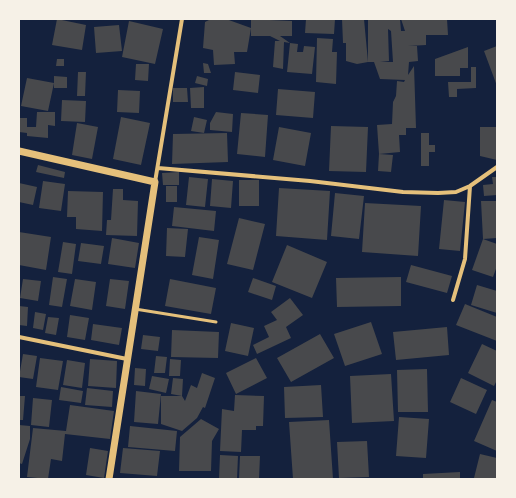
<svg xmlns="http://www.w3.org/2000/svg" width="516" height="498" viewBox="0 0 516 498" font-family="Jost,sans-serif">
<rect width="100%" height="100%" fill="#14213d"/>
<path fill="#48494c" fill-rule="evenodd" d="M 57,19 L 86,25 L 82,50 L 52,45 Z
M 211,19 L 226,19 L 251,28 L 247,52 L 234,52 L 235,64 L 214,65 L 213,50 L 203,48 L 205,22 Z
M 251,19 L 292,21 L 292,36 L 280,36 L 290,43 L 284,42 L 283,69 L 273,67 L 275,41 L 280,41 L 270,36 L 251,36 Z
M 306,19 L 335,19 L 334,34 L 305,33 Z
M 342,19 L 364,19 L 368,62 L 357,64 L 346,61 L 346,43 L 343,43 Z
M 368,19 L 400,19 L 401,31 L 405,31 L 401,19 L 447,19 L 448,35 L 426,35 L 426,45 L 408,46 L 417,46 L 418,61 L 409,62 L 408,75 L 414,66 L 416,128 L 406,128 L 406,135 L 399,135 L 400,152 L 379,154 L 377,125 L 392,124 L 393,102 L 396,96 L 397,81 L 404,82 L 405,80 L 380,79 L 374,62 L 368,62 ZM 388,29 L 391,31 L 393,62 L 380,62 L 389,61 Z
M 129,21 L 163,29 L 155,64 L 122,57 Z
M 119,25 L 122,51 L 96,53 L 94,27 Z
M 317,38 L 333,39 L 332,52 L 337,52 L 336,84 L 316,82 Z
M 290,43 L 298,44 L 297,52 L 303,52 L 304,46 L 315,47 L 312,74 L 287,72 Z
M 497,46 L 497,86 L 484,51 Z
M 468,47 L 468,68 L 460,68 L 460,76 L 435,76 L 435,59 Z
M 57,59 L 64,59 L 64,66 L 56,66 Z
M 203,63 L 208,64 L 211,73 L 204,73 Z
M 136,64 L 149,64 L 148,81 L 135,80 Z
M 471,67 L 476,67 L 476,88 L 457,89 L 457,97 L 449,97 L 448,82 L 471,82 Z
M 78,72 L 86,72 L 85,96 L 77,96 Z
M 235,72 L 260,75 L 258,93 L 233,90 Z
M 54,76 L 67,77 L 67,88 L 54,88 Z
M 197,76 L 208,79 L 207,86 L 195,83 Z
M 27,78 L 54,83 L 48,111 L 21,106 Z
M 204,87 L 204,108 L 191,108 L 190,88 Z
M 173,88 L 187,88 L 188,102 L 173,102 Z
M 278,89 L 315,92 L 313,118 L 276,115 Z
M 118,90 L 140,91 L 139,113 L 117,112 Z
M 62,100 L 86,101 L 85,122 L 61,121 Z
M 37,112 L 55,112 L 55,126 L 48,125 L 48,138 L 27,136 L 27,133 L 19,132 L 19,118 L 27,118 L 27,127 L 36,127 Z
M 216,112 L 233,114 L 232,132 L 210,130 L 210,123 Z
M 241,113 L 268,115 L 265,157 L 237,154 Z
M 121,117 L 150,123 L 141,165 L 113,159 Z
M 194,117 L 207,120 L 204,133 L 191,131 Z
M 77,123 L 98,127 L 92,159 L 72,155 Z
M 331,126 L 368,127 L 366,172 L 329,171 Z
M 279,127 L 311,133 L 305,166 L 273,160 Z
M 480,127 L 497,127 L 497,160 L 480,156 Z
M 227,133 L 228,162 L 172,164 L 173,134 Z
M 421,133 L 429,133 L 429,145 L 435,145 L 435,152 L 429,152 L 429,166 L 421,166 Z
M 379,154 L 393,155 L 391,172 L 378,171 Z
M 38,165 L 65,172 L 64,178 L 36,172 Z
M 179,172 L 179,185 L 163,185 L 162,173 Z
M 189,177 L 208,179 L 205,207 L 186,205 Z
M 492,177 L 497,177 L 497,195 L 484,196 L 483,185 L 493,184 Z
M 212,179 L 233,181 L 231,208 L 210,206 Z
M 239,180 L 259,180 L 259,206 L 239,206 Z
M 43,181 L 65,184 L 61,211 L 39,208 Z
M 19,183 L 37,187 L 33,205 L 19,202 Z
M 166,186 L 177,186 L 177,202 L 166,202 Z
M 279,188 L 330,191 L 327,240 L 276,236 Z
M 113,189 L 123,189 L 123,200 L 138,201 L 137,236 L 106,235 L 107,220 L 111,220 Z
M 68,191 L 103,192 L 102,231 L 76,229 L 76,217 L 67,217 Z
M 335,193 L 364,196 L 359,239 L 331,236 Z
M 444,200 L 465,202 L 460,251 L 439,249 Z
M 481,201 L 497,201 L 497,238 L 483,239 Z
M 365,203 L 421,206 L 418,256 L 362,252 Z
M 174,207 L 216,211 L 214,231 L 172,226 Z
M 239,218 L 265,224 L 253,270 L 227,264 Z
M 167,228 L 188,229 L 185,257 L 166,256 Z
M 19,232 L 51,237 L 46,270 L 19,265 Z
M 199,237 L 219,240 L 213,279 L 192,275 Z
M 112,238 L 139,243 L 135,268 L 108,264 Z
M 483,239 L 497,244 L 497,266 L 493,277 L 472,270 Z
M 63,242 L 76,244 L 72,274 L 58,272 Z
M 81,243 L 104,246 L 101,264 L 78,261 Z
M 287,245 L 327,262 L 312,298 L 272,282 Z
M 411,265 L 452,276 L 447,293 L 406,282 Z
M 53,277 L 67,279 L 62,307 L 49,305 Z
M 401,277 L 401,306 L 337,307 L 336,278 Z
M 253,278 L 276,286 L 272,300 L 248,292 Z
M 23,279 L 41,281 L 38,301 L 20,298 Z
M 75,279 L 96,282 L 92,310 L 70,306 Z
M 110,279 L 129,281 L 125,309 L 106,306 Z
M 170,279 L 216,288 L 211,314 L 165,306 Z
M 477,285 L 497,291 L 497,313 L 471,305 Z
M 290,298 L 303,315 L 286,327 L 291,338 L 257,354 L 253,345 L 269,337 L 264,326 L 277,320 L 271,312 Z
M 465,304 L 497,317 L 497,341 L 456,325 Z
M 19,306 L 28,307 L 27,326 L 19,325 Z
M 35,312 L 46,314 L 43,330 L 33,328 Z
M 70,315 L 89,318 L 85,340 L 67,337 Z
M 48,317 L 59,318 L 56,335 L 45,333 Z
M 371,322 L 382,354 L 345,366 L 334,334 Z
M 231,323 L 254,328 L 248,356 L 225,351 Z
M 93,324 L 122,328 L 119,345 L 91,340 Z
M 447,327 L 449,355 L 396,360 L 393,332 Z
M 172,330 L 219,332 L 218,358 L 171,357 Z
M 320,334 L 334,358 L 291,382 L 277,358 Z
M 143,335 L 160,337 L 158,351 L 141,349 Z
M 482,344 L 497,351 L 497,380 L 494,386 L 468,373 Z
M 23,354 L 37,356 L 33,379 L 19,377 Z
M 156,356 L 167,357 L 165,373 L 154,373 Z
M 40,358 L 63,361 L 58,390 L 36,387 Z
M 256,358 L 267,378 L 236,394 L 226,373 Z
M 90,359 L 117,361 L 116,388 L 88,386 Z
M 170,359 L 181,360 L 180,376 L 169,376 Z
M 67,360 L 85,363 L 82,388 L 63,385 Z
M 135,368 L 146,369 L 145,386 L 134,385 Z
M 427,369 L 428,412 L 398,412 L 397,370 Z
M 202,373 L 215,378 L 205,408 L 203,407 L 197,418 L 182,431 L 161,424 L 161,396 L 182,396 L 185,401 L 191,385 L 197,388 Z
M 391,374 L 394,421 L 352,423 L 350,376 Z
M 152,376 L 169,379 L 166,393 L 149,389 Z
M 173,378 L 183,379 L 182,396 L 171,394 Z
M 461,378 L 487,390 L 476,414 L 450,402 Z
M 321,385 L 323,417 L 285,418 L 284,387 Z
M 61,387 L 83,391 L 81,403 L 59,400 Z
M 87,388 L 113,391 L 112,407 L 85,405 Z
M 136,391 L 161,394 L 158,424 L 134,422 Z
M 235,395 L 264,396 L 263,426 L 256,426 L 256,430 L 242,430 L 241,452 L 220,451 L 222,409 L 234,411 Z
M 19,396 L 25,396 L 23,420 L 19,420 Z
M 33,398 L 52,400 L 49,427 L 31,425 Z
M 492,400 L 497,402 L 497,451 L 474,441 Z
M 70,405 L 114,411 L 110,439 L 65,434 L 62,461 L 51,459 L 48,479 L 27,477 L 33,428 L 66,431 Z
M 399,417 L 429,419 L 426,458 L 396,456 Z
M 201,419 L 219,429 L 212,441 L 211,471 L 179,471 L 180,437 Z
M 329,420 L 333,479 L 293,479 L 289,422 Z
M 19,425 L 30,426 L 30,439 L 22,464 L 19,463 Z
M 130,426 L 177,431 L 175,451 L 128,447 Z
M 367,441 L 369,477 L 339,478 L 337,442 Z
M 90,448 L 108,451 L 104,478 L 86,475 Z
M 123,448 L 160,451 L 157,476 L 120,473 Z
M 480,454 L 497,458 L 497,479 L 474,478 Z
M 220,455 L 238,456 L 237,479 L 219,479 Z
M 240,456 L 260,456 L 259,479 L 239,479 Z
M 460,472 L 460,479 L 423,479 L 423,474 Z"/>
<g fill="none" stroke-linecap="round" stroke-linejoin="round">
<path stroke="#e5c07b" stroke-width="3" d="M 135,309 L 216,322"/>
<path stroke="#e5c07b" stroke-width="4" d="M 158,168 L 310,181 L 403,192 L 438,193 L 456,192 L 470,186 L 497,167
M 155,182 L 182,19
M 453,300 L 465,259 L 470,186
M 19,337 L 127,359"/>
<path stroke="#e5c07b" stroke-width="7" d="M 19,151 L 155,182 L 109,479"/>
</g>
<rect width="516" height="498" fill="none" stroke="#f6f1e7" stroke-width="40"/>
</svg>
